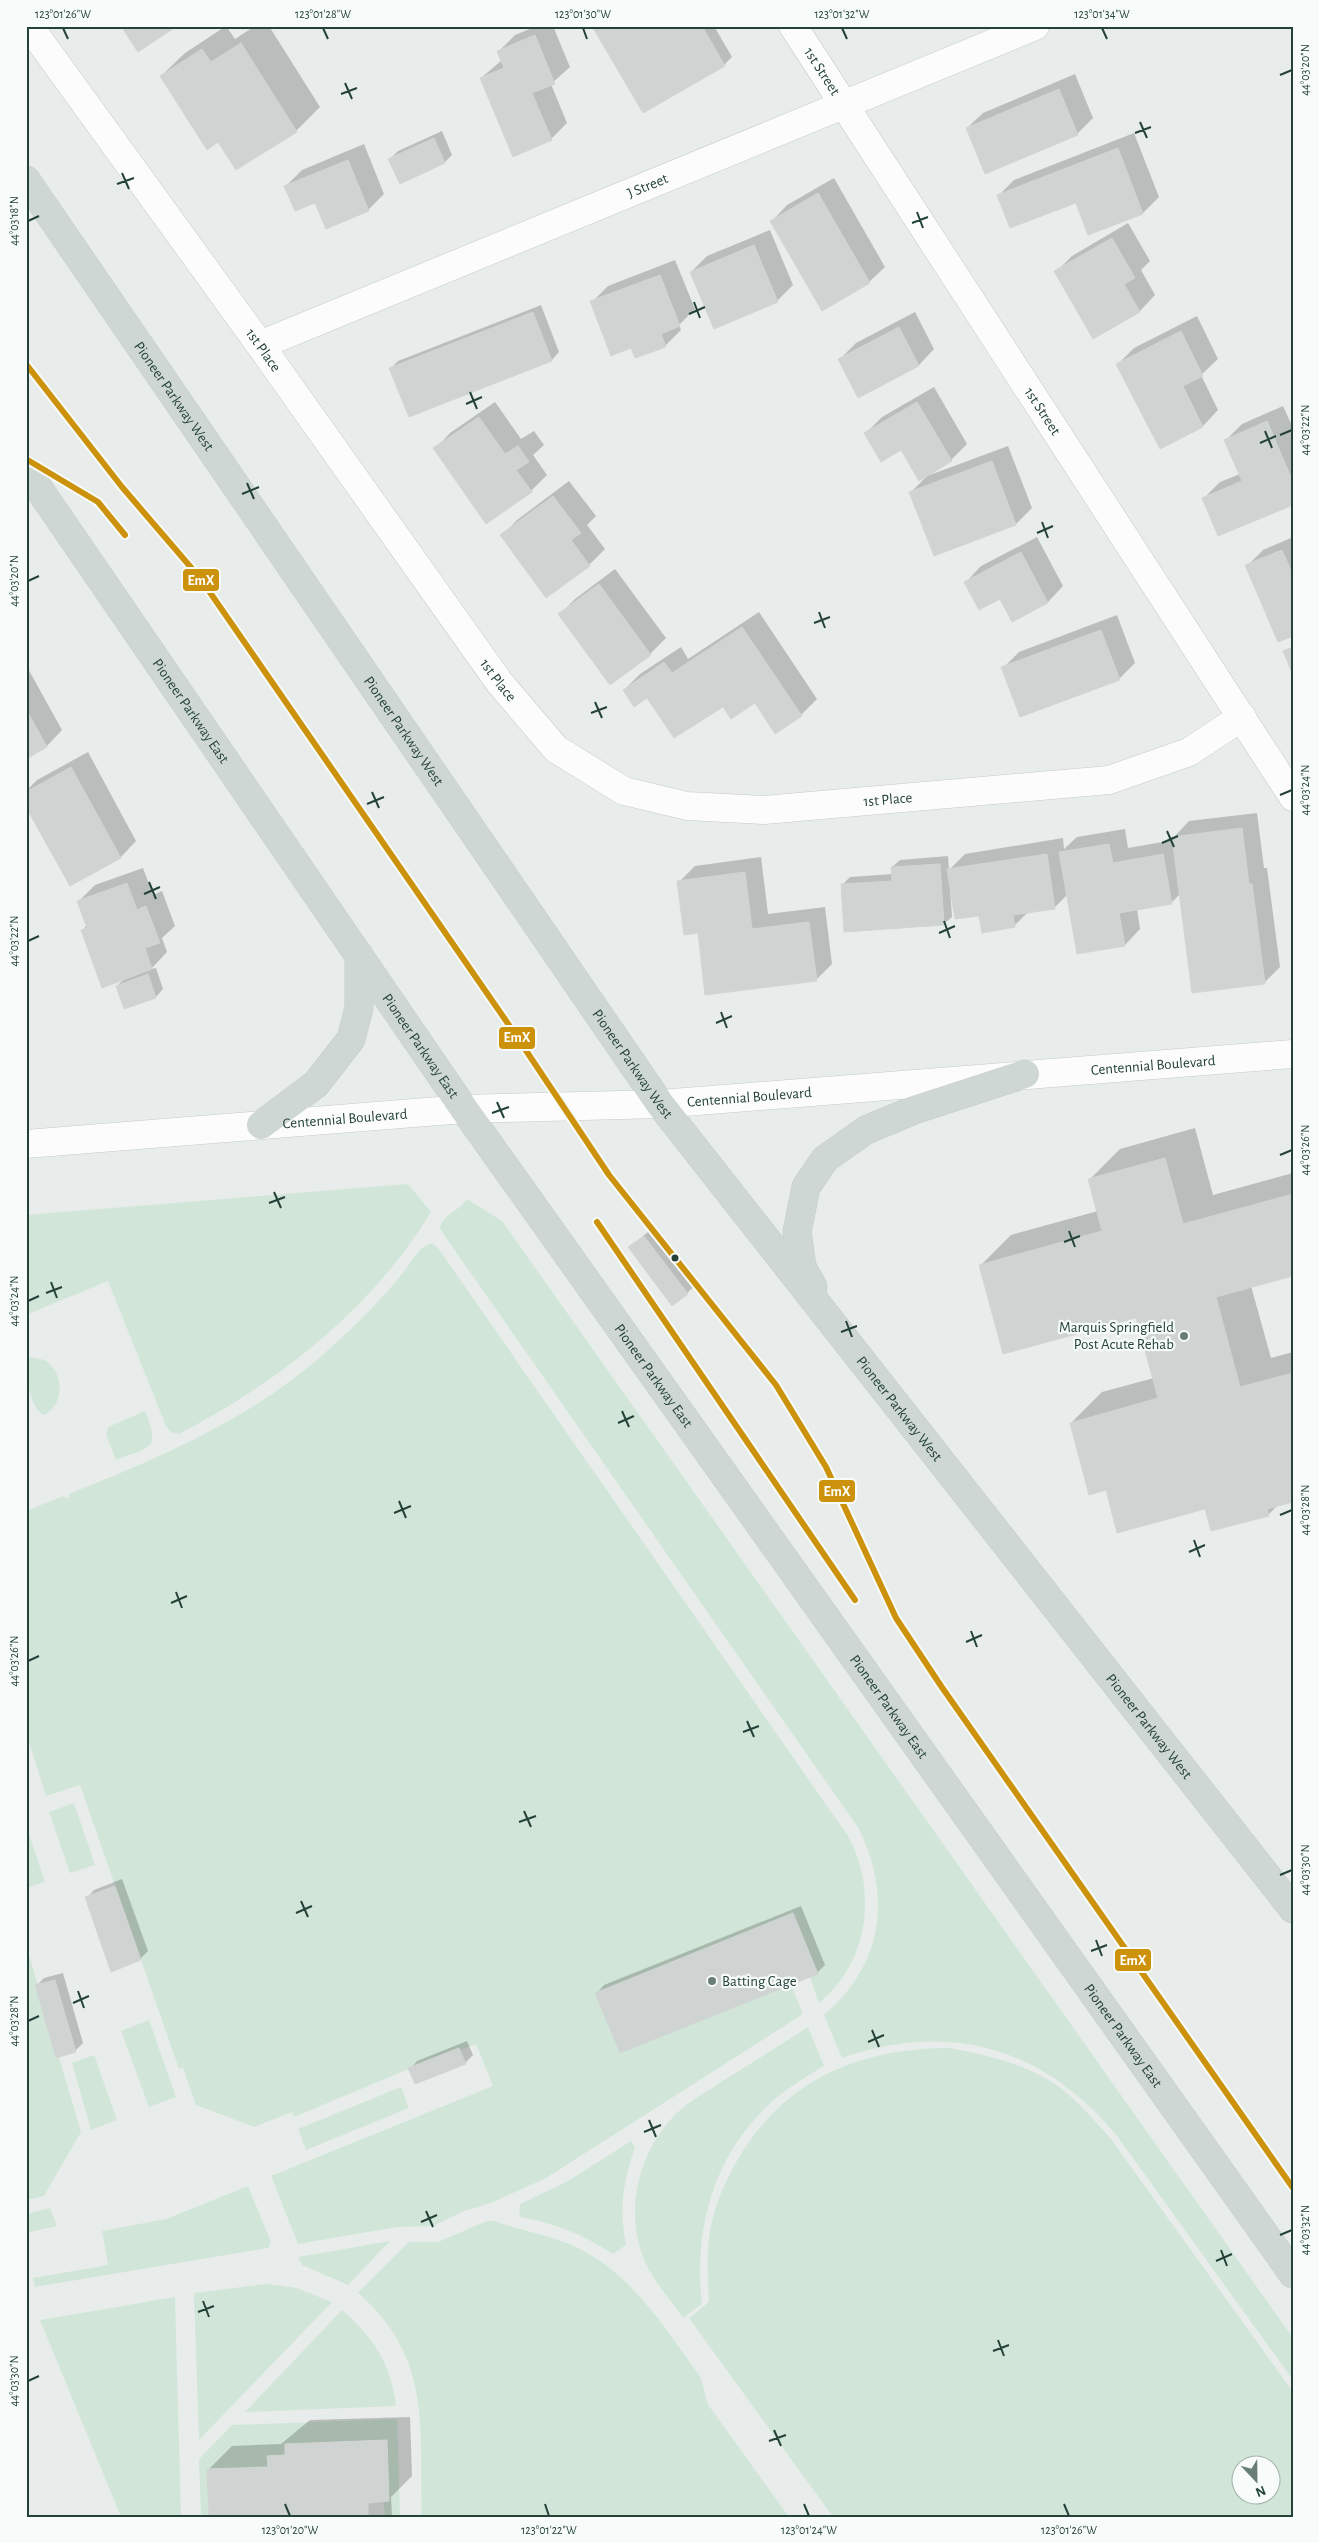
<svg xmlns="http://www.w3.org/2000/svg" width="1319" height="2543" viewBox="0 0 1319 2543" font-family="'Alegreya Sans',sans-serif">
<rect width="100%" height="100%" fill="#e8edeb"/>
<path fill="#d1e6d8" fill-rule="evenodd" d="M 408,1184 L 431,1212 C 371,1310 280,1381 179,1434 L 171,1432 L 166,1426 L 108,1281 L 26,1315 L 26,1215 Z
M 467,1199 L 502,1221 L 1293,2338 L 1293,2380 L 1117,2136 C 1044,2048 951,2020 842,2058 L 824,2015 C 883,1965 892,1897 859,1829 L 442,1232 L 440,1228 C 442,1215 460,1210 467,1199 Z
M 432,1243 L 438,1248 L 848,1836 C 878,1891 869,1962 819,2003 L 810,1977 L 817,1974 L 793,1913 L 595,1993 L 620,2053 L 791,1985 L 803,2014 L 546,2178 L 491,2203 L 464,2211 L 433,2226 L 397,2227 L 298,2244 L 271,2176 L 493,2086 L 476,2044 L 460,2050 L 459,2048 L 294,2117 L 292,2112 L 254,2127 L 196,2105 L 183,2068 L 179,2069 L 80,1785 L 46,1796 L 26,1733 L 26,1511 L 63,1496 L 69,1499 L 69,1494 C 163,1456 250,1420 327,1351 C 356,1325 384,1298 408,1266 C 415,1257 420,1246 432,1243 Z
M 26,1357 C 33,1358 40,1358 46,1361 C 64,1373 65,1405 44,1415 C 29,1409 26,1371 26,1357 Z
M 145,1411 C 161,1450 151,1446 116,1460 L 106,1435 L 108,1427 Z
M 74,1803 L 95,1865 L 70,1873 L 49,1812 Z
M 26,1825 L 45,1882 L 26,1888 Z
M 26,1945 L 38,1985 L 35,1986 L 56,2058 L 59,2057 L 81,2132 L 44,2196 L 26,2200 Z
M 149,2020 L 176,2097 L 149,2107 L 121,2031 Z
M 808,2027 L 824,2066 C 807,2076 791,2086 776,2098 C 715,2151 693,2226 702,2304 L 683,2318 C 671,2300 655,2283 646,2264 C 621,2210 640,2142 686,2105 C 698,2096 712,2089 724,2080 C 752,2063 780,2045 808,2027 Z
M 950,2048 C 987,2055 1027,2064 1059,2087 C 1079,2102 1095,2121 1111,2139 L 1293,2392 L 1293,2517 L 833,2517 L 689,2318 L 709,2302 C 708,2284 707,2266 708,2248 C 710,2217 722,2186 738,2159 C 785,2079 860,2048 950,2048 ZM 1242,2466 L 1272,2466 L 1272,2496 L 1242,2496 Z
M 94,2055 L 117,2120 L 91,2130 L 72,2063 Z
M 401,2087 L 409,2108 L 306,2150 L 298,2129 Z
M 631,2141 L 635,2148 C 623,2180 619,2211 626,2245 L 613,2254 C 584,2235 553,2222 519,2217 L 520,2204 L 568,2181 Z
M 248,2186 L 271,2242 L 268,2248 L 35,2287 L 33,2278 L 108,2265 L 102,2231 L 166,2219 Z
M 50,2208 L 57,2226 L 26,2233 L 26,2214 Z
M 487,2221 L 495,2221 C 519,2230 545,2234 569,2244 C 629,2269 662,2324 699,2375 C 705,2385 704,2396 709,2406 L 789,2517 L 422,2517 C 419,2428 433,2358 358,2293 L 409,2242 L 438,2242 Z
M 390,2241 L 348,2285 L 302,2265 L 298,2257 Z
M 267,2284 L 297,2288 L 332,2302 L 199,2440 L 194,2293 Z
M 175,2297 L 181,2517 L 121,2517 L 40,2320 Z
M 342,2310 C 373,2336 392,2366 396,2406 L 245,2412 Z
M 397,2419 L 400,2517 L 385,2517 L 384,2502 L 389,2501 L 387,2440 L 285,2444 L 285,2455 L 267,2456 L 268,2467 L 207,2469 L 209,2517 L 201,2517 L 199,2459 L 232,2425 Z"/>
<path fill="#0003" d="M 226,26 L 235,39 L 255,26 L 269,26 L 320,107 L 296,131 L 236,169 L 219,141 L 161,76 L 185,53 Z
M 537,26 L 553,26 L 570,67 L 551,84 L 567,123 L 551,139 L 481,78 L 502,60 L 499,51 L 515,35 Z
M 594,26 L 714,26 L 732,57 L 724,65 L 643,112 Z
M 1075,74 L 1093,118 L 1077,134 L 967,128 L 983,113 Z
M 442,131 L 452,155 L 445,162 L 390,159 L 398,151 Z
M 1134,133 L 1159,197 L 1143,213 L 1089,233 L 1077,201 L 998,196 L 1014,180 Z
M 364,144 L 384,194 L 368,210 L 316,201 L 286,186 L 302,170 Z
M 834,178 L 885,267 L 869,282 L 772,221 L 787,205 Z
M 1128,223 L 1150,261 L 1141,270 L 1155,295 L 1140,311 L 1056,272 L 1072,256 Z
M 770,230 L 793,285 L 777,301 L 691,272 L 707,256 Z
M 675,260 L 695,309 L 679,325 L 681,330 L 665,346 L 631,346 L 592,302 L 608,286 Z
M 541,305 L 559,352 L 552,360 L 409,415 L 391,368 L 398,361 Z
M 915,312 L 934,349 L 919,365 L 859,396 L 840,359 L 856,343 Z
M 1197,316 L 1218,359 L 1201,375 L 1218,410 L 1203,426 L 1160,447 L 1118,364 L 1134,348 Z
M 934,387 L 967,444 L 951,460 L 901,448 L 866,433 L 882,417 Z
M 495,402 L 521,439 L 534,431 L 544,445 L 533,455 L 547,475 L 531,491 L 435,449 L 450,433 Z
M 1283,406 L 1293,428 L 1293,504 L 1204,498 L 1220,482 L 1240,474 L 1226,440 L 1242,424 Z
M 1008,446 L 1032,508 L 1016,524 L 934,554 L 911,492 L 927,476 Z
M 569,481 L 596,516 L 587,525 L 605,549 L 589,565 L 502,536 L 517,520 Z
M 1037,537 L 1063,586 L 1048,602 L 1012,621 L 1000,598 L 966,582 L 981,566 Z
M 1293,537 L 1293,635 L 1247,566 L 1263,550 Z
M 615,569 L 666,638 L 650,654 L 610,683 L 560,614 L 575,599 Z
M 759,612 L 817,699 L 801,715 L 755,702 L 723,705 L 648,696 L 624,690 L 640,674 L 681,647 L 688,659 Z
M 1117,615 L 1135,663 L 1119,679 L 1003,668 L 1019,652 Z
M 26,665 L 62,730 L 47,746 L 26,757 Z
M 88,752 L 136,841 L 121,857 L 70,885 L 26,805 L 26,791 L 37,780 Z
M 1257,813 L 1264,868 L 1267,868 L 1280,967 L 1264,983 L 1181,893 L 1171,903 L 1137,909 L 1140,929 L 1125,945 L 1068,894 L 1055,907 L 1029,911 L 1014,926 L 980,914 L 950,888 L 952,917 L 944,924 L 842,885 L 850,877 L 893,874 L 892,867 L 900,860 L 948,856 L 949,870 L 965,854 L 1063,838 L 1064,849 L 1077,837 L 1125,829 L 1128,848 L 1174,840 L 1174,837 L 1189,821 Z
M 761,857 L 768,914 L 825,907 L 832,964 L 816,980 L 699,932 L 679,882 L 695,866 Z
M 143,868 L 153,895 L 162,891 L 175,926 L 162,938 L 167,952 L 151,969 L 156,968 L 163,989 L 156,997 L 125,1007 L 117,986 L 125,978 L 82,931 L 87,925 L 79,901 L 95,885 Z
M 1195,1128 L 1213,1195 L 1293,1173 L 1293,1274 L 1251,1286 L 1271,1358 L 1293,1352 L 1293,1501 L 1278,1505 L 1268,1515 L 1206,1507 L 1107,1489 L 1071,1423 L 1102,1392 L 1154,1378 L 1136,1316 L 980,1266 L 1011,1235 L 1098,1211 L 1089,1180 L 1120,1149 Z
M 652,1229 L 695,1286 L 687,1293 L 629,1247 Z
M 122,1879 L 148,1951 L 140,1959 L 87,1898 L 94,1890 Z
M 801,1906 L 825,1965 L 817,1973 L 597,1993 L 604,1985 Z
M 63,1973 L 83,2043 L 75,2051 L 36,1986 L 44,1978 Z
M 467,2041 L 473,2055 L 465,2063 L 410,2069 L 417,2061 Z
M 410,2417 L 412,2476 L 391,2497 L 392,2517 L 210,2517 L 208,2470 L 232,2446 L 281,2444 L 310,2420 Z"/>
<path fill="#cfd4d2" stroke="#d1d6d4" d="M 121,26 L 177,26 L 138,52 Z
M 592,26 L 702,26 L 725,66 L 643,113 Z
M 535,35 L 555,84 L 532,93 L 552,140 L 513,157 L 480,78 L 504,68 L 497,51 Z
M 241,43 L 297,132 L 236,170 L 218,142 L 207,150 L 160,76 L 202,49 L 211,62 Z
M 1059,89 L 1078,135 L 985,174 L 966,128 Z
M 434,138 L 445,163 L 400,184 L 388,159 Z
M 1118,148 L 1143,214 L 1088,235 L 1076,203 L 1010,228 L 997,195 Z
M 348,160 L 369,211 L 326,229 L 315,203 L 295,211 L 284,186 Z
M 818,193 L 870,283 L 822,311 L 770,221 Z
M 1112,238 L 1135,278 L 1124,284 L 1140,312 L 1093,339 L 1054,271 Z
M 754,245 L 778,302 L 714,329 L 690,272 Z
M 660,275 L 680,326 L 661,334 L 666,347 L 635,358 L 631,348 L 611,356 L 590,301 Z
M 533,312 L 552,361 L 409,417 L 389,368 Z
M 899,327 L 919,366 L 858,398 L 838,359 Z
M 1181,331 L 1203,376 L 1183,386 L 1203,427 L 1160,449 L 1116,364 Z
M 917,402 L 952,461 L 919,481 L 901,450 L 881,462 L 864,433 Z
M 479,417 L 505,454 L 518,446 L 529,462 L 516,470 L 532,492 L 486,524 L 433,448 Z
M 1267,421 L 1293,482 L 1293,505 L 1218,536 L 1202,498 L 1242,481 L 1224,440 Z
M 992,461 L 1016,525 L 934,556 L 909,492 Z
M 553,496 L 581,533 L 571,540 L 590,566 L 546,598 L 500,535 Z
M 1282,550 L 1293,575 L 1293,636 L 1278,642 L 1245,565 Z
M 1021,552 L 1048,603 L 1012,622 L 1000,599 L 979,610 L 964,582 Z
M 599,584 L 651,655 L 610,685 L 558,614 Z
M 742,627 L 802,716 L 775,734 L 755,703 L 731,719 L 723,707 L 674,738 L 647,698 L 634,707 L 623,690 L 664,662 L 672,673 Z
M 1101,630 L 1120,680 L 1020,717 L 1001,667 Z
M 1293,647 L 1293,675 L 1283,651 Z
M 26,709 L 47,747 L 26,759 Z
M 71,767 L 121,858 L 70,886 L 26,807 L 26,792 Z
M 1242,828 L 1249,884 L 1252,884 L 1265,984 L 1192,993 L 1172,837 Z
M 1109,844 L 1113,863 L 1163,854 L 1172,904 L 1119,913 L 1125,946 L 1077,954 L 1059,852 Z
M 1047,854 L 1055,909 L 1013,915 L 1015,927 L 982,933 L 979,916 L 955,919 L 947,869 Z
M 940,864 L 944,925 L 844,932 L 841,884 L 892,881 L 891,867 Z
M 745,872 L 752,929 L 809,922 L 817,981 L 705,995 L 698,933 L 684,935 L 677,881 Z
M 127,883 L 137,910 L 146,906 L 160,943 L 145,948 L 152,969 L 102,988 L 81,930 L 87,928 L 77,901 Z
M 148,974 L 156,998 L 124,1009 L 116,986 Z
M 1165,1158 L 1183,1224 L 1293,1194 L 1293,1276 L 1216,1297 L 1240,1387 L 1293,1373 L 1293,1502 L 1267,1509 L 1269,1516 L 1211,1531 L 1205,1509 L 1117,1533 L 1106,1490 L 1089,1495 L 1070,1423 L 1158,1398 L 1136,1318 L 1003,1354 L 979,1265 L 1102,1231 L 1088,1179 Z
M 644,1236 L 688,1294 L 672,1306 L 628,1247 Z
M 115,1886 L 141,1960 L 111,1972 L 85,1897 Z
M 793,1913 L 818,1974 L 620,2053 L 595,1993 Z
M 55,1980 L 76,2052 L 56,2058 L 35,1985 Z
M 459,2048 L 466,2064 L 415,2084 L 408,2068 Z
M 387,2440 L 389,2501 L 368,2503 L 368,2517 L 209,2517 L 207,2469 L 268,2467 L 267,2456 L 285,2455 L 285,2444 Z"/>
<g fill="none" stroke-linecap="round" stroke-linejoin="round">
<defs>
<g id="minor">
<path id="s1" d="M 29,26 L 260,345 L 499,682 L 556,749 L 624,791 L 687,806 L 764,810 L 1109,780 L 1189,752 L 1242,717"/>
<path id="s2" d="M 793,26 L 1293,797"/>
<path id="s3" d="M 260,345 L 1035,26"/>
</g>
<g id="secondary">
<path id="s4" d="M 26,1144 L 464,1109 L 660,1104 L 1293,1054"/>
</g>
<g id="primary">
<path id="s5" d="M 26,180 L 660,1104 L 1293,1909"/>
<path id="s6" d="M 26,470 L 464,1109 L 1293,2274"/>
<path d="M 261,1125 L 316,1084 L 351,1039 L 359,1008 L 359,955"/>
<path d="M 813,1287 L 802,1267 L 797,1232 L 806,1187 L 825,1159 L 866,1130 L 914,1110 L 1025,1074"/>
</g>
</defs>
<use href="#minor" stroke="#c5cac8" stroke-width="29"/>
<use href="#secondary" stroke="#c3cbc8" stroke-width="29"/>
<use href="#primary" stroke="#c3ccc9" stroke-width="29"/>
<use href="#minor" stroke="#fcfcfc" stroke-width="28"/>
<use href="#secondary" stroke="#fcfcfc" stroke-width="28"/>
<use href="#primary" stroke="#cfd7d5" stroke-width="28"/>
<defs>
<path id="bus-1" d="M 26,364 L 122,487 L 200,578 L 511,1028 L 609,1175 L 776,1385 L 826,1467 L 896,1618 L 941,1686 L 1293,2188
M 26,459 L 98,502 L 125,535
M 597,1222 L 855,1600"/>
</defs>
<use href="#bus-1" stroke="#f7fbf9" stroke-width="10"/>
<use href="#bus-1" stroke="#cd920c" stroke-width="6"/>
</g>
<path fill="none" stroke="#24423a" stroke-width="2" d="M 63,28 L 68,39M 323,28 L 328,39M 583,28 L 587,39M 842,28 L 847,39M 1102,28 L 1107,39M 1280,75 L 1292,70M 345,83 L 352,99M 341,94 L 357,88M 1140,122 L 1147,138M 1135,133 L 1151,127M 122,173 L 129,189M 117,184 L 134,178M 917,212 L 923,228M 28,221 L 39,216M 912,223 L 928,217M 694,302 L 700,318M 689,314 L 705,307M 470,392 L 477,409M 466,404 L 482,397M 1265,431 L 1272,448M 1280,435 L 1292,430M 1260,443 L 1276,436M 247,483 L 254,499M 242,494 L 259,487M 1042,522 L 1048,538M 1037,533 L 1053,526M 28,581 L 39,576M 819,612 L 825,628M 814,623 L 830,617M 595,702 L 602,718M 591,713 L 607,707M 372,792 L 379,808M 1280,795 L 1292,790M 367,804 L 384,797M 1167,831 L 1174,847M 1162,843 L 1178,836M 149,882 L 156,899M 144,894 L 160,887M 944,921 L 950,938M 939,933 L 955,926M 28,941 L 39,936M 721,1012 L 727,1028M 716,1023 L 732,1016M 497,1102 L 504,1118M 492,1113 L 509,1107M 1280,1155 L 1292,1150M 274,1192 L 281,1208M 269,1203 L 285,1197M 1069,1231 L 1075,1247M 1064,1242 L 1080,1236M 51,1282 L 57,1298M 46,1293 L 62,1287M 28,1301 L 39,1296M 846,1321 L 852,1337M 841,1332 L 857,1326M 622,1411 L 629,1427M 618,1423 L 634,1416M 399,1501 L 406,1518M 394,1513 L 411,1506M 1280,1515 L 1292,1510M 1194,1540 L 1200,1557M 1189,1552 L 1205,1545M 176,1592 L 182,1608M 171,1603 L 187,1596M 971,1631 L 977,1647M 966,1642 L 982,1635M 28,1661 L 39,1656M 747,1721 L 754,1737M 743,1732 L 759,1726M 524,1811 L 531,1827M 519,1822 L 536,1816M 1280,1875 L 1292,1870M 301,1901 L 308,1917M 296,1913 L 312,1906M 1096,1940 L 1102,1956M 1091,1951 L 1107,1945M 78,1991 L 84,2008M 73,2003 L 89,1996M 28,2021 L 39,2016M 872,2030 L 879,2047M 868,2042 L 884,2035M 649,2120 L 656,2137M 644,2132 L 661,2125M 426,2211 L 433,2227M 421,2222 L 437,2215M 1280,2235 L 1292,2230M 1221,2250 L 1227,2266M 1216,2261 L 1232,2254M 203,2301 L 209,2317M 198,2312 L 214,2306M 998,2340 L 1004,2356M 993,2351 L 1009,2345M 28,2381 L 39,2376M 774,2430 L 781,2446M 769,2441 L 786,2435M 285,2504 L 290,2516M 545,2504 L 549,2516M 804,2504 L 809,2516M 1064,2504 L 1069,2516"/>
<circle fill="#24423a" stroke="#f7fbf9" stroke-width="2" cx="675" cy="1258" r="4.5"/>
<g fill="#697e78" stroke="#f7fbf9" stroke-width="2">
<circle cx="1184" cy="1336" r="5"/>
<circle cx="712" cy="1981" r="5"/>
</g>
<g text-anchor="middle" stroke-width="4.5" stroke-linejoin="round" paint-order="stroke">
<g font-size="15" fill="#24423a" stroke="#f7fbf9">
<text dy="5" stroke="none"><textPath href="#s2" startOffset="54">1st Street</textPath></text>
<text dy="5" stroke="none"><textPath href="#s3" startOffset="419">J Street</textPath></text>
<text dy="5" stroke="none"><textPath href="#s1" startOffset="400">1st Place</textPath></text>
<text dy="5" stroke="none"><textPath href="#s5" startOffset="262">Pioneer Parkway West</textPath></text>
<text dy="5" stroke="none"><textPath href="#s2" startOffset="459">1st Street</textPath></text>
<text dy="5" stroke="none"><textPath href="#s1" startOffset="805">1st Place</textPath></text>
<text dy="5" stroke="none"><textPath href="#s6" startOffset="292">Pioneer Parkway East</textPath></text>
<text dy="5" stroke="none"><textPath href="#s5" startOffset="668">Pioneer Parkway West</textPath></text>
<text dy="5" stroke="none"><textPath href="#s1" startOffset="1241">1st Place</textPath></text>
<text dy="5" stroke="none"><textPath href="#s6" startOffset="698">Pioneer Parkway East</textPath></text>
<text dy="5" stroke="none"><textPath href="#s5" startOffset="1072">Pioneer Parkway West</textPath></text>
<text dy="5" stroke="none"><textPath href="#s4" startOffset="1130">Centennial Boulevard</textPath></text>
<text dy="5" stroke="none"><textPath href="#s4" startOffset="725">Centennial Boulevard</textPath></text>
<text dy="5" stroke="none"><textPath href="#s4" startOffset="320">Centennial Boulevard</textPath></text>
<text dy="5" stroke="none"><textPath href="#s6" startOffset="1102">Pioneer Parkway East</textPath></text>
<text dy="5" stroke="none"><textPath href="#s5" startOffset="1508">Pioneer Parkway West</textPath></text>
<text dy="5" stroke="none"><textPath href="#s6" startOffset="1508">Pioneer Parkway East</textPath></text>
<text dy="5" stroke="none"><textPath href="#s5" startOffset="1912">Pioneer Parkway West</textPath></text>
<text dy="5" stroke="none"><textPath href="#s6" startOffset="1912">Pioneer Parkway East</textPath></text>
</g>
<g font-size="15" fill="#24423a" stroke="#f7fbf9" text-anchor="end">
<text x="1174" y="1332">Marquis Springfield<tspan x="1174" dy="17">Post Acute Rehab</tspan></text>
<text x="722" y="1986" text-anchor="start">Batting Cage</text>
</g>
</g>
<g stroke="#f7fbf9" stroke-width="2">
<rect x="182" y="568" width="38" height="24" rx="5" fill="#cd920c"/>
<rect x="498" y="1026" width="38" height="24" rx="5" fill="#cd920c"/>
<rect x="818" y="1479" width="38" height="24" rx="5" fill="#cd920c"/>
<rect x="1114" y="1948" width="38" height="24" rx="5" fill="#cd920c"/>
</g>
<g font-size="14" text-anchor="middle" font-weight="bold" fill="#fff">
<text x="201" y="585">EmX</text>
<text x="517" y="1042">EmX</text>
<text x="837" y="1496">EmX</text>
<text x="1133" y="1965">EmX</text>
</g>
<rect width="1319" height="2543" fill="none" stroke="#f7fbf9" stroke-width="55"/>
<g transform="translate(1256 2480) rotate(158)"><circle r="24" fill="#f7fbf9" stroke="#a3b1ad"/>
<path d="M0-4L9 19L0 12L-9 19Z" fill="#697e78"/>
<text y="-8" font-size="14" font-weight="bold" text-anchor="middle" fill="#24423a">N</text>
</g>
<rect x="28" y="28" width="1264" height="2488" fill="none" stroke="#24423a" stroke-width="2"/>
<g font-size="12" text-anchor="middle" fill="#24423a">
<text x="63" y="18">123°01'26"W</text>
<text x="323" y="18">123°01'28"W</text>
<text x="583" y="18">123°01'30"W</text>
<text x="842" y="18">123°01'32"W</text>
<text x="1102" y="18">123°01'34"W</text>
<text transform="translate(1305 70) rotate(-90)" y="4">44°03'20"N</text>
<text transform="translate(14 221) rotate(-90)" y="4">44°03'18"N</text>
<text transform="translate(1305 430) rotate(-90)" y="4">44°03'22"N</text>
<text transform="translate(14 581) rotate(-90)" y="4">44°03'20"N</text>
<text transform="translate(1305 790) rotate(-90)" y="4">44°03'24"N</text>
<text transform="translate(14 941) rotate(-90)" y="4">44°03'22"N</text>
<text transform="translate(1305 1150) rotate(-90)" y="4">44°03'26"N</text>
<text transform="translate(14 1301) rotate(-90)" y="4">44°03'24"N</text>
<text transform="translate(1305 1510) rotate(-90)" y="4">44°03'28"N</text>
<text transform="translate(14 1661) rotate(-90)" y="4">44°03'26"N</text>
<text transform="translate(1305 1870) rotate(-90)" y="4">44°03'30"N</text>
<text transform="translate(14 2021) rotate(-90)" y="4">44°03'28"N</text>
<text transform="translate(1305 2230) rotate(-90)" y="4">44°03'32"N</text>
<text transform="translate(14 2381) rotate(-90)" y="4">44°03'30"N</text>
<text x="290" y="2534">123°01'20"W</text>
<text x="549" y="2534">123°01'22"W</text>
<text x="809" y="2534">123°01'24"W</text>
<text x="1069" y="2534">123°01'26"W</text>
</g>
</svg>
